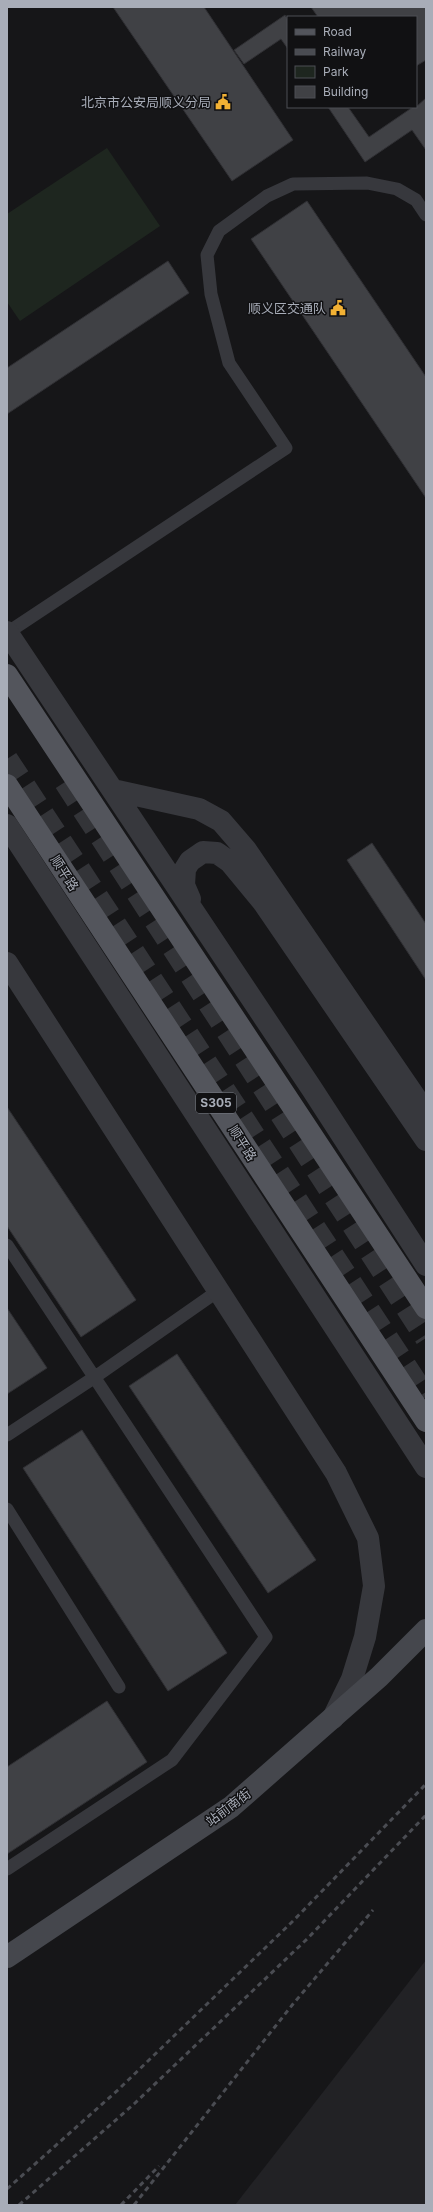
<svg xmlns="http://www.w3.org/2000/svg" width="433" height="2212" viewBox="0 0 433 2212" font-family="Inter,'Noto Sans SC',sans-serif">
<rect width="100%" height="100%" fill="#161618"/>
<path fill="#222225" d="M 426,1960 L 426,2205 L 235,2205 Z"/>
<path fill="#1e261f" d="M 107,148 L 160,226 L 20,321 L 7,302 L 7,214 Z"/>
<path fill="#404145" stroke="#303034" d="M 113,7 L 204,7 L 293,140 L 232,181 Z
M 311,7 L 426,7 L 426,60 L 416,66 L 416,17 L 318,17 Z
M 285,15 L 288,20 L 288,49 L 281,39 L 244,64 L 234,50 Z
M 426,98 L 426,150 L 412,130 L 365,162 L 328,107 L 348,107 L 369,137 L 413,107 L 416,107 Z
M 307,201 L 426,377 L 426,498 L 251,239 Z
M 168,261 L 189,293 L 7,414 L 7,368 Z
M 372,843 L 426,924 L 426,980 L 347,860 Z
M 7,1107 L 136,1300 L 81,1337 L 7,1226 Z
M 7,1308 L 47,1368 L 7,1394 Z
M 177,1354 L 316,1560 L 268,1593 L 129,1386 Z
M 82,1430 L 227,1653 L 168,1691 L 23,1468 Z
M 107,1701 L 147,1762 L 7,1854 L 7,1767 Z"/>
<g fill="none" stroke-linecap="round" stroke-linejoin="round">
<path stroke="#333438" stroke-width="22" stroke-dasharray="22 11" stroke-linecap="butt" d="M 7,759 L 426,1397
M 65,782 L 426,1338"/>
<path stroke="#37383d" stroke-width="13" d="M 7,633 L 286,448 L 229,363 L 211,294 L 207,255 L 219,231 L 267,196 L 293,184 L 367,183 L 397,189 L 416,200 L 426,215
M 7,1245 L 266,1637 L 172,1760 L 7,1869
M 7,1435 L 95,1377 L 218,1291
M 7,1509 L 119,1687"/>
<path stroke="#37383d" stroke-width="22" d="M 7,632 L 312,1089 L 426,1265
M 113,790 L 199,809 L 221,821 L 246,850 L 426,1113
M 7,825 L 426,1467
M 190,899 L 184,885 L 185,869 L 190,861 L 203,852 L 217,853 L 230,862 L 263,902 L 426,1140
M 7,963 L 336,1473 L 368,1538 L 374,1586 L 365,1637 L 352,1679 L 333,1718"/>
<path stroke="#45474d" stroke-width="22" d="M 7,1957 L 231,1807 L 379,1677 L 426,1630"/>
<path stroke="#53555c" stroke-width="22" d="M 7,675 L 426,1308
M 7,785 L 426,1421"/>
<path stroke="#4a4c52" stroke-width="3" stroke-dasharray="5 4" stroke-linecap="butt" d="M 7,2189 L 119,2089 L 293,1921 L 426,1784
M 19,2205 L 134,2104 L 307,1939 L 426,1815
M 121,2205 L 159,2166
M 134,2205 L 293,2004 L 373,1910"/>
</g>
<defs>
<symbol id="civic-bare" viewBox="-9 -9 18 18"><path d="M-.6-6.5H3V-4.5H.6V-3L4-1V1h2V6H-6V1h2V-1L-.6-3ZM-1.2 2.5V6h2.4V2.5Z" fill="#f2b134" stroke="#111113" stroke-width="2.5" paint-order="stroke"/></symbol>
</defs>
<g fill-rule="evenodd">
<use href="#civic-bare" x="212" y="91" width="22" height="22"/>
<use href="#civic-bare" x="327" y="297" width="22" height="22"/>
</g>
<g text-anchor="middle" stroke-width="3" stroke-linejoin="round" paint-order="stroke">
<rect fill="#111113" stroke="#7b7e86" stroke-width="1" x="196" y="1093" width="40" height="20" rx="3"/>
<g font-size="12" font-weight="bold" fill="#a8adb8">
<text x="216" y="1107">S305</text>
</g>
<g font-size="13" fill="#a8adb8" stroke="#111113" text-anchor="end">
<text x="211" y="107">北京市公安局顺义分局</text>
<text x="326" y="313">顺义区交通队</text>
</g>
<g font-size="13" fill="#a8adb8" stroke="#111113">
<text transform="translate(65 873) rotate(57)" y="5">顺平路</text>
<text transform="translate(243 1143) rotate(57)" y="5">顺平路</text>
<text transform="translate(228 1807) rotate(-37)" y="5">站前南街</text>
</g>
</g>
<rect width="433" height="2212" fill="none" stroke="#a8adb8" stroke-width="16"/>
<rect x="287" y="16" width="130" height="92" fill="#111113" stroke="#4d4f55"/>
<rect x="295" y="29" width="20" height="6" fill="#53555c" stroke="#4d4f55"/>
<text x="323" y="36" font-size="12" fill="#a8adb8">Road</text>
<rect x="295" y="49" width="20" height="6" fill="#4a4c52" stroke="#4d4f55"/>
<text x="323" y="56" font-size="12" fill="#a8adb8">Railway</text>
<rect x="295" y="66" width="20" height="12" fill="#1e261f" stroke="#4d4f55"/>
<text x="323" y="76" font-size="12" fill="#a8adb8">Park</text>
<rect x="295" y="86" width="20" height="12" fill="#404145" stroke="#4d4f55"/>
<text x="323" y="96" font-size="12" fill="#a8adb8">Building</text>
</svg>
